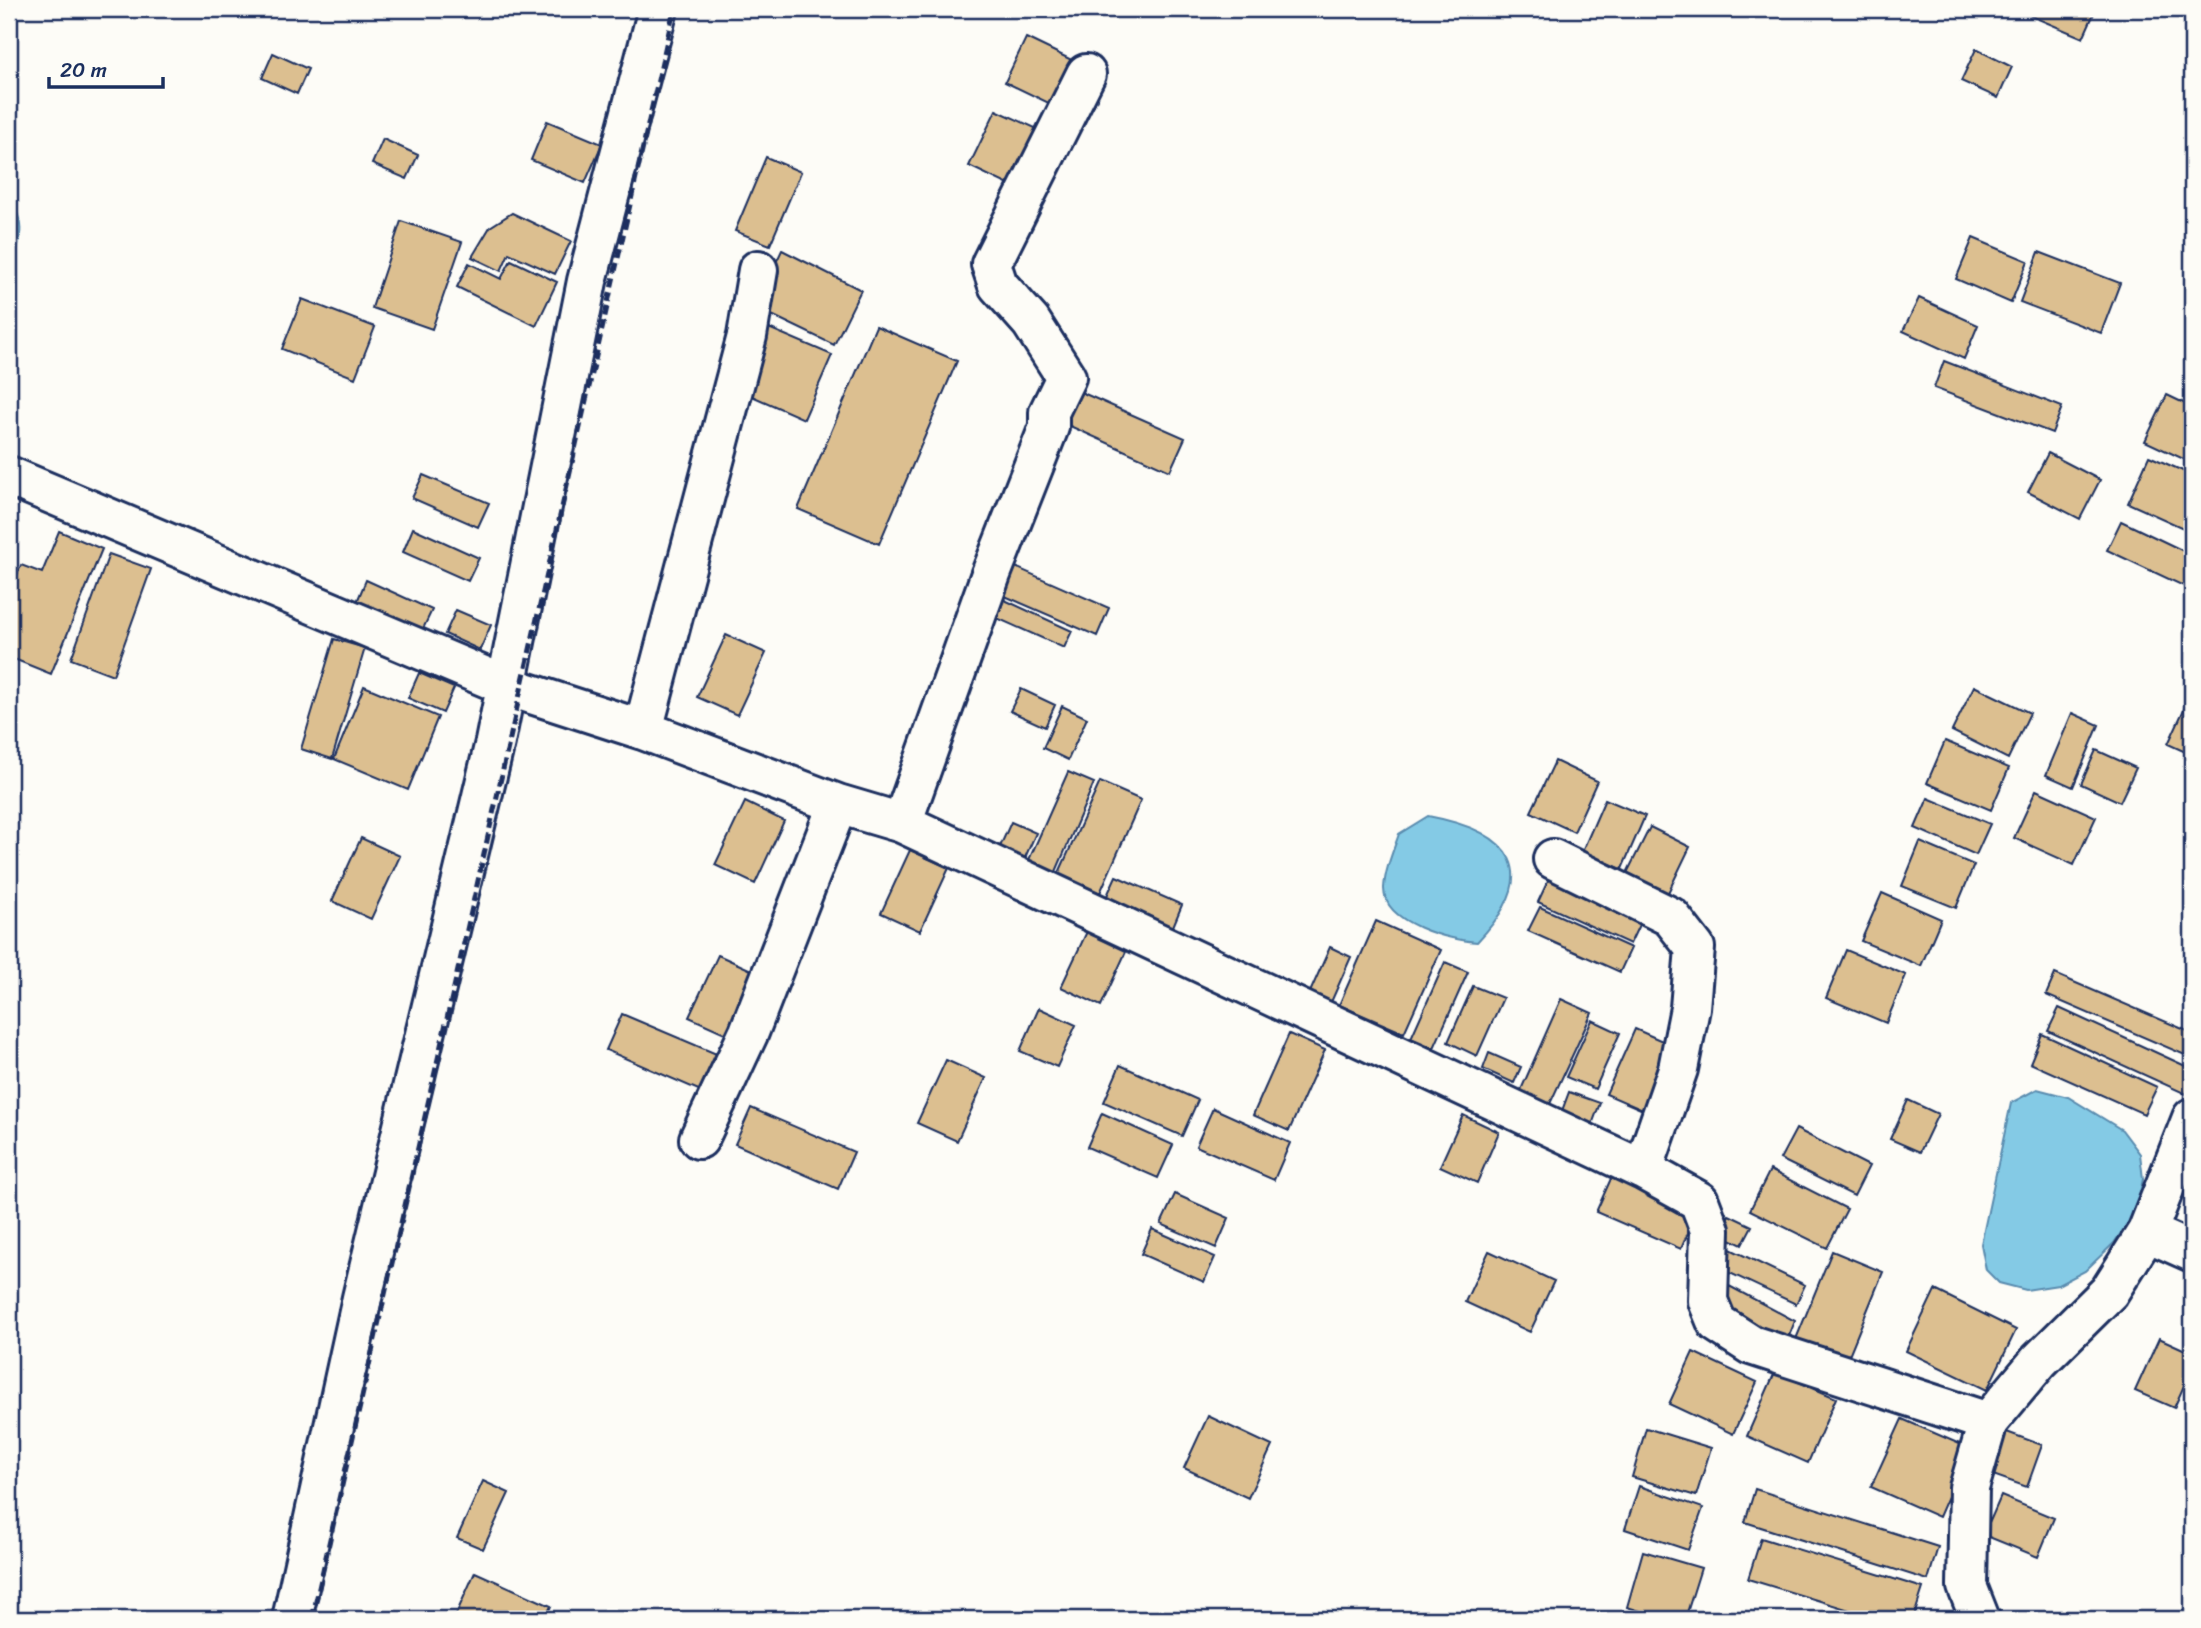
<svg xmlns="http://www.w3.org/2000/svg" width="2201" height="1628" viewBox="0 0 2201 1628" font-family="Sriracha,sans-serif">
<rect width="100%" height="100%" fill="#fdfcf7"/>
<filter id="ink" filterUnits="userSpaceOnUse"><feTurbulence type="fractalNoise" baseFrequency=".0143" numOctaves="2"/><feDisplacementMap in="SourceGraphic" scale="14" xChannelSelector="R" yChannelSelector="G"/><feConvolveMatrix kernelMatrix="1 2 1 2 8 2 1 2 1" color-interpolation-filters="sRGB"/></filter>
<g filter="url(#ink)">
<path fill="#84cae5" stroke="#5a8caf" stroke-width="2" d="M 9,203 C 30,220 17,252 9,273 Z
M 1428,816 C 1514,832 1543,873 1477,942 C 1450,940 1383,924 1384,888 C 1385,870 1393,851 1399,834 Z
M 2037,1089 L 2068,1097 L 2122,1130 L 2140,1154 L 2143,1179 L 2136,1211 L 2114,1243 L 2085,1271 L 2058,1285 L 2026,1290 L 1999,1283 L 1986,1270 L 1981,1244 L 2011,1103 Z"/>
<path fill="#dcbf90" stroke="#1b2f5e" stroke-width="2" d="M 2034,9 L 2096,9 L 2083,38 L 2031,16 Z
M 1026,38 L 1080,64 L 1059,108 L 1005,82 Z
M 1976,49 L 2012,67 L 1998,98 L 1961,81 Z
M 273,53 L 308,69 L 297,94 L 262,78 Z
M 996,110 L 1044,132 L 1017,189 L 969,166 Z
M 547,121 L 602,144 L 585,183 L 531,160 Z
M 383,139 L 418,155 L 407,179 L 372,164 Z
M 766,157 L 801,172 L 770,245 L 735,231 Z
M 512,213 L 571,241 L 555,274 L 509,253 L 501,271 L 472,257 L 490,227 Z
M 401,221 L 462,242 L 432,329 L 372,308 Z
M 1973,238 L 2028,261 L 2011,303 L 1956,279 Z
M 782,250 L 861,290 L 834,345 L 755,307 Z
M 2039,252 L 2120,283 L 2101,333 L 2020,302 Z
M 511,260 L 557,282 L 536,326 L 457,287 L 469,263 L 501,279 Z
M 1919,298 L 1978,325 L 1964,359 L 1903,331 Z
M 302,299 L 375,327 L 355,378 L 282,349 Z
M 764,326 L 832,355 L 804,419 L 736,389 Z
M 876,326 L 957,361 L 879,544 L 798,509 Z
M 1944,361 L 2062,407 L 2052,433 L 1934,388 Z
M 1067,386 L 1185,438 L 1170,471 L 1052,418 Z
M 2167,395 L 2192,407 L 2192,463 L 2145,441 Z
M 2048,453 L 2100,480 L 2080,519 L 2028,492 Z
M 2149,456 L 2192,475 L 2192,532 L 2128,503 Z
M 423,475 L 489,503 L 478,527 L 412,498 Z
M 2121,521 L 2192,555 L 2192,590 L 2107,550 Z
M 413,528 L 479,558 L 468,581 L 403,552 Z
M 59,531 L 102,549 L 51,674 L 9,657 L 9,596 L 21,565 L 42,573 Z
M 109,554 L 151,569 L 113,675 L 71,659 Z
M 1004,562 L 1109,608 L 1097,636 L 991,590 Z
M 366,580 L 432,610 L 421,633 L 356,604 Z
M 996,596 L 1072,631 L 1064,648 L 988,614 Z
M 456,610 L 491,625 L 480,650 L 445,634 Z
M 726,635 L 766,653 L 737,715 L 697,697 Z
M 334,639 L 365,648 L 332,759 L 301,749 Z
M 419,673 L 454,688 L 443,713 L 408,698 Z
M 364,686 L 438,717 L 408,790 L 334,759 Z
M 1974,686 L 2030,713 L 2008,759 L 1952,731 Z
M 1021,689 L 1055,705 L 1045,727 L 1010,711 Z
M 2192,692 L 2192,755 L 2168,744 Z
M 1062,706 L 1087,718 L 1068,760 L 1043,748 Z
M 2072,713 L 2099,725 L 2073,787 L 2046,775 Z
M 1945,741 L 2009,768 L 1991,810 L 1927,783 Z
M 2096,750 L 2136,768 L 2120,802 L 2081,784 Z
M 1555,761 L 1597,781 L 1574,832 L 1531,812 Z
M 1068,772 L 1094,783 L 1055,874 L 1028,862 Z
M 1100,782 L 1141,800 L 1100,893 L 1058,875 Z
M 2036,790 L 2096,817 L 2074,865 L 2014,838 Z
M 1928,798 L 1990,824 L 1976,855 L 1915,828 Z
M 1605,799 L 1645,816 L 1622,869 L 1582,852 Z
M 745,802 L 784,821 L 755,884 L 715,865 Z
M 1011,822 L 1036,833 L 1024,860 L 999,849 Z
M 1650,827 L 1690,847 L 1665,899 L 1624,879 Z
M 361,838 L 400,856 L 371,919 L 332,901 Z
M 1920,842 L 1974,865 L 1956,908 L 1902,886 Z
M 910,850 L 949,868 L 920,931 L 881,913 Z
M 1552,872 L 1644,914 L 1630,944 L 1538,902 Z
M 1116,876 L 1182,905 L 1172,929 L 1105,900 Z
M 1882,893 L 1941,919 L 1921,966 L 1861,941 Z
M 1540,907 L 1631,948 L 1620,972 L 1528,931 Z
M 1376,921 L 1441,950 L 1404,1033 L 1339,1005 Z
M 1090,925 L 1130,943 L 1101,1006 L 1061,987 Z
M 1330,947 L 1351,957 L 1328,1009 L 1307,999 Z
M 1846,950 L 1906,975 L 1886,1023 L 1826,998 Z
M 718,955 L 758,973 L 729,1035 L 689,1017 Z
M 1445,962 L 1468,972 L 1434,1048 L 1411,1038 Z
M 2055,974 L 2192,1033 L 2192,1058 L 2046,995 Z
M 1473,986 L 1503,998 L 1477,1056 L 1448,1042 Z
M 1561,999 L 1592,1013 L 1549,1106 L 1520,1092 Z
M 1039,1008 L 1076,1025 L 1057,1067 L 1020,1051 Z
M 2059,1008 L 2192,1069 L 2192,1079 L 2186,1094 L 2048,1031 Z
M 622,1014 L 726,1058 L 710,1095 L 606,1050 Z
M 1592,1020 L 1620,1033 L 1595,1089 L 1566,1077 Z
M 1635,1029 L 1674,1046 L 1645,1111 L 1606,1094 Z
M 1289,1034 L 1325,1050 L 1289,1131 L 1253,1115 Z
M 2042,1034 L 2157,1087 L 2144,1114 L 2030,1063 Z
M 1489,1053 L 1521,1067 L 1514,1083 L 1483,1069 Z
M 946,1060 L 986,1078 L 957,1141 L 917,1123 Z
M 1120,1065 L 1198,1100 L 1182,1136 L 1104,1102 Z
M 1569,1092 L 1600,1103 L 1590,1130 L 1559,1119 Z
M 1908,1100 L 1938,1114 L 1920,1152 L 1890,1139 Z
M 751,1108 L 854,1152 L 838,1189 L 735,1144 Z
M 1213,1108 L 1290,1143 L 1274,1180 L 1196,1146 Z
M 1102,1113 L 1173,1145 L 1158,1178 L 1087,1147 Z
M 1463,1115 L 1499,1132 L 1477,1183 L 1440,1166 Z
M 1796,1129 L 1869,1166 L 1854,1196 L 1780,1159 Z
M 1770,1170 L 1847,1209 L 1827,1248 L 1750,1210 Z
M 1613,1174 L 1697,1212 L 1681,1249 L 1596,1212 Z
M 1175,1194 L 1229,1218 L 1216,1248 L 1161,1224 Z
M 1729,1215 L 1752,1226 L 1742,1245 L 1720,1234 Z
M 1152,1229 L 1215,1257 L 1204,1282 L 1141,1254 Z
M 1724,1246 L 1805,1285 L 1796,1304 L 1715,1266 Z
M 1489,1251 L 1554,1281 L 1530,1332 L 1465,1302 Z
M 1832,1251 L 1883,1272 L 1845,1365 L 1794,1344 Z
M 1716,1279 L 1795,1321 L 1787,1341 L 1718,1308 Z
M 1935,1290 L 2016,1330 L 1987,1390 L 1906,1351 Z
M 2159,1338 L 2192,1353 L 2192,1368 L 2174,1408 L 2135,1391 Z
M 1693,1352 L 1757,1382 L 1733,1434 L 1669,1404 Z
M 1775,1372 L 1836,1398 L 1808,1463 L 1747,1436 Z
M 1208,1416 L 1272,1446 L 1248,1498 L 1184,1468 Z
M 1902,1419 L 1969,1448 L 1939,1517 L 1871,1487 Z
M 1646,1428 L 1711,1448 L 1696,1496 L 1632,1477 Z
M 2004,1431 L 2042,1445 L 2027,1487 L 1990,1474 Z
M 483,1481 L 509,1493 L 483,1549 L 457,1538 Z
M 1639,1486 L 1703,1508 L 1688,1550 L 1625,1529 Z
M 1755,1489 L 1938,1547 L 1928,1580 L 1745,1522 Z
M 2001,1496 L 2054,1518 L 2038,1557 L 1984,1535 Z
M 1761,1538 L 1923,1588 L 1913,1619 L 1879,1619 L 1748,1579 Z
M 1643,1551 L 1701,1568 L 1685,1619 L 1667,1619 L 1627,1607 Z
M 475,1572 L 551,1606 L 545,1619 L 454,1619 Z"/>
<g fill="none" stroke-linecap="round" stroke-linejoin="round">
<defs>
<path id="minor" d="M 9,476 L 507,686 L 643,730 L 838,804 L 902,823 L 1643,1170 L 1699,1201 L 1710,1230 L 1708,1301 L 1717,1323 L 1751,1345 L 1988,1422
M 643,730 L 747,336 L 758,270
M 902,823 L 991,574 L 1049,427 L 1049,412 L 1066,377 L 1031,322 L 998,285 L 991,264 L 1086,74
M 1553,859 L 1671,917 L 1695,948 L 1690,1008 L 1678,1069 L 1643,1170
M 699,1139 L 749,1032 L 838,804
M 2147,1232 L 2192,1252
M 292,1619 L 362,1298 L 495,742 L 587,281 L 658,9
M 1980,1619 L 1967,1586 L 1969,1488 L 1988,1422 L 2039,1361 L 2109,1292 L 2147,1232 L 2192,1118"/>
</defs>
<use href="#minor" stroke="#1b2f5e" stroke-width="44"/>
<use href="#minor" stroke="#fdfcf7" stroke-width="38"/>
<path stroke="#1b2f5e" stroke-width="5" stroke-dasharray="10 5" stroke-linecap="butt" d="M 312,1619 L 674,9"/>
</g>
</g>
<rect width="2201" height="1628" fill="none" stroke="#fdfcf7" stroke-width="35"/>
<rect x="18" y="18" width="2166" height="1593" fill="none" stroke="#1b2f5e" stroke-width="2.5" filter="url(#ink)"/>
<path d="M49 77v10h114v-10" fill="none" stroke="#1b2f5e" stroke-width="3.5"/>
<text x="60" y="77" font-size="21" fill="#1b2f5e" stroke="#fdfcf7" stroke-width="5" paint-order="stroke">20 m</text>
</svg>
